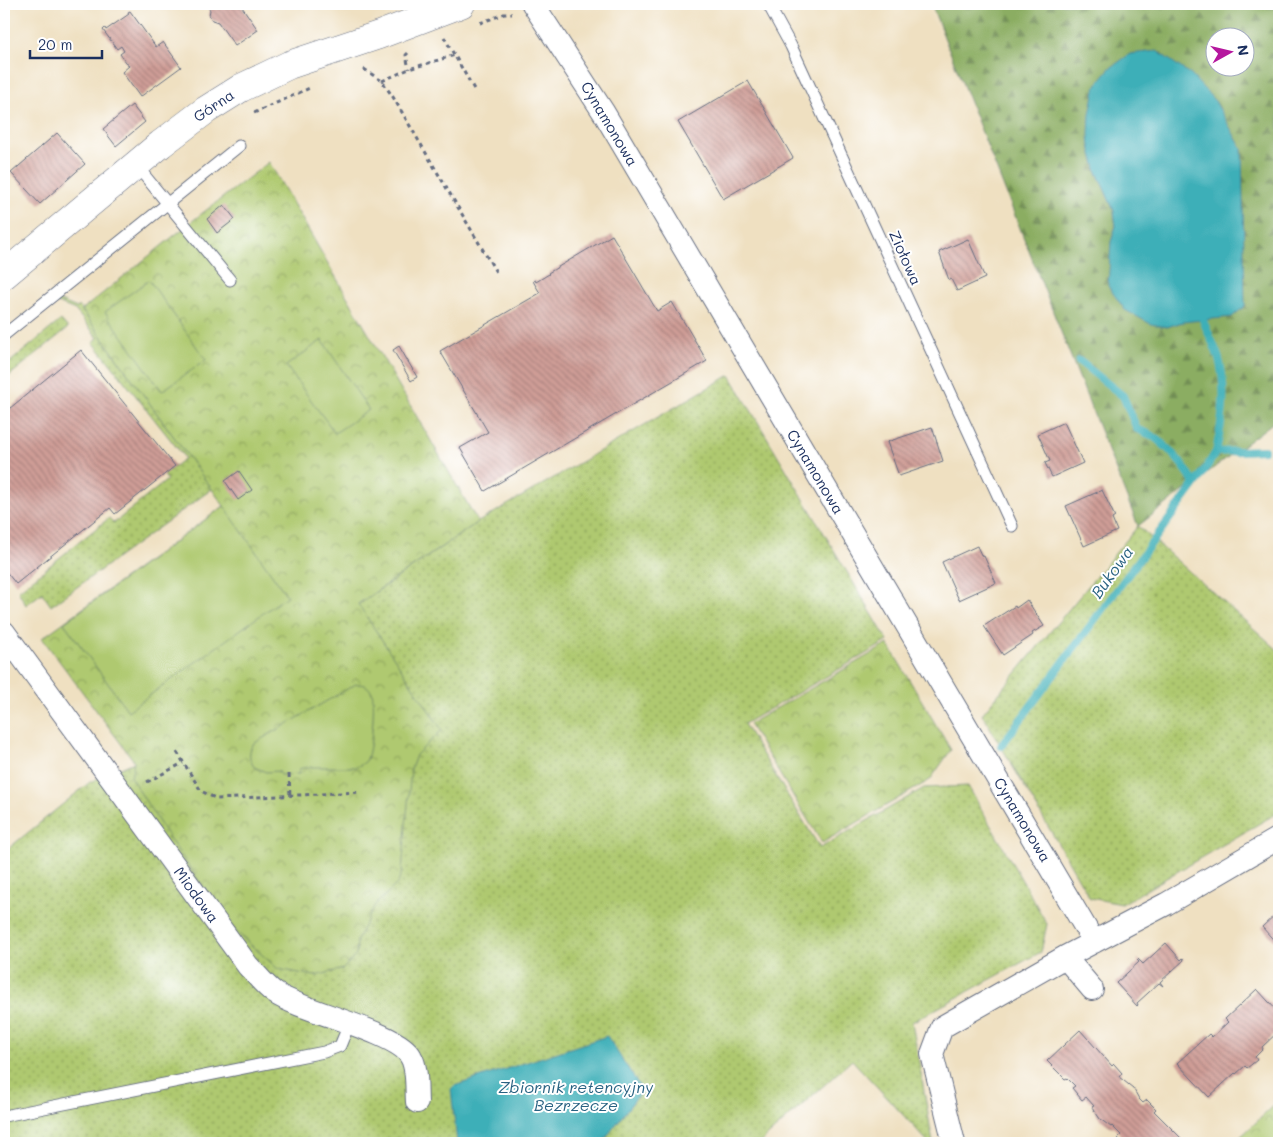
<svg xmlns="http://www.w3.org/2000/svg" width="1283" height="1147" viewBox="0 0 1283 1147" font-family="Mali,sans-serif">
<defs>
<pattern id="grass-dots" width="8" height="8" patternUnits="userSpaceOnUse" patternTransform="scale(1.25)"><rect width="8" height="8" fill="#afc96f"/><path d="M2 2h.1M6 6h.1" fill="none" stroke="#8ea45e" stroke-width="1.8" stroke-linecap="round"/></pattern>
<pattern id="forest-firs" width="22" height="20" patternUnits="userSpaceOnUse" patternTransform="scale(1.25)"><rect width="22" height="20" fill="#8bad62"/><path d="M5 1l3.5 6h-7zM16 11l3.5 6h-7z" fill="#718d54"/></pattern>
<pattern id="park-crowns" width="20" height="18" patternUnits="userSpaceOnUse" patternTransform="scale(1.25)"><rect width="20" height="18" fill="#afc96f"/><path d="M2 6a3 3 0 1 1 6 0M12 15a3 3 0 1 1 6 0" fill="none" stroke="#8ea45e"/></pattern>
<pattern id="building-back-hatch" width="6" height="6" patternUnits="userSpaceOnUse" patternTransform="scale(1.25)"><rect width="6" height="6" fill="#cf9d96"/><path d="M-1 5l2 2M0 0l6 6M5-1l2 2" fill="none" stroke="#a7807e"/></pattern>
</defs>
<rect width="100%" height="100%" fill="#fff"/>
<filter id="ink" filterUnits="userSpaceOnUse"><feTurbulence type="fractalNoise" baseFrequency=".02" numOctaves="2"/><feDisplacementMap in="SourceGraphic" scale="10" xChannelSelector="R" yChannelSelector="G"/><feConvolveMatrix kernelMatrix="1 2 1 2 8 2 1 2 1" color-interpolation-filters="sRGB"/></filter>
<filter id="wash" filterUnits="userSpaceOnUse"><feTurbulence type="fractalNoise" baseFrequency=".0096" numOctaves="4" result="noise"/><feDisplacementMap in="SourceGraphic" scale="20" xChannelSelector="R" yChannelSelector="G"/><feGaussianBlur stdDeviation="1.12" result="paint"/><feColorMatrix in="noise" values="0 0 0 0 0 0 0 0 0 0 0 0 0 0 0 0 0 1.4 0 .05"/><feComposite in="paint" operator="in"/></filter>
<g filter="url(#wash)">
<rect width="100%" height="100%" fill="#efe0c1"/>
<path fill="url(#grass-dots)" stroke="#657c66" d="M 58,300 L 77,308 L 79,306 L 212,489 L 51,606 L 42,593 L 26,605 L 18,591 L 109,518 L 114,523 L 167,480 L 164,475 L 185,458 L 93,342 L 98,338 L 75,310 L 55,302 Z
M 61,320 L 68,328 L 4,380 L 4,367 Z
M 730,375 L 888,641 L 744,724 L 820,848 L 924,788 L 968,786 L 1047,924 L 1041,952 L 912,1022 L 933,1143 L 929,1143 L 852,1060 L 760,1143 L 4,1143 L 4,852 L 90,782 L 134,762 L 315,634 L 478,522 Z
M 1138,526 L 1279,651 L 1279,812 L 1122,904 L 1090,898 L 982,714 Z"/>
<path fill="url(#forest-firs)" stroke="#536e60" fill-rule="evenodd" d="M 931,4 L 1279,4 L 1279,418 L 1138,526 ZM 1216,38 L 1246,38 L 1246,68 L 1216,68 ZM 1090,146 L 1182,322 L 1167,327 L 1111,243 L 1116,226 L 1114,211 L 1097,172 Z"/>
<path fill="url(#park-crowns)" stroke="#657c66" d="M 269,162 L 478,522 L 358,604 L 442,730 L 416,755 L 411,769 L 402,871 L 398,883 L 375,905 L 357,940 L 356,955 L 343,969 L 315,976 L 278,969 L 232,928 L 171,841 L 131,778 L 134,761 L 42,638 L 224,506 L 82,310 L 196,218 Z
M 888,644 L 951,750 L 930,780 L 822,843 L 749,724 Z
M 1279,1101 L 1279,1143 L 1238,1143 L 1236,1141 Z"/>
<path fill="#afc96f" stroke="#657c66" d="M 149,280 L 206,360 L 162,391 L 105,312 Z
M 322,340 L 369,410 L 335,433 L 286,366 Z
M 224,506 L 287,596 L 128,711 L 64,623 Z
M 356,684 C 364,684 369,686 372,693 C 376,702 371,753 366,761 C 363,764 360,765 356,767 L 306,767 L 299,769 L 299,774 L 280,775 L 279,771 L 266,772 L 254,767 C 249,759 248,753 253,744 Z"/>
<path fill="#3eafb8" stroke="#2c6f8b" d="M 1157,51 L 1191,75 L 1215,101 L 1242,149 L 1245,306 L 1232,317 L 1182,322 L 1167,327 L 1151,324 L 1125,310 L 1108,286 L 1111,242 L 1116,226 L 1114,211 L 1097,172 L 1090,146 L 1089,134 L 1090,114 L 1096,85 L 1109,69 L 1130,54 Z
M 607,1036 L 642,1090 L 602,1143 L 457,1143 L 451,1089 L 454,1086 Z"/>
<g fill="none" stroke-linecap="round" stroke-linejoin="round">
<path stroke="#3eafb8" stroke-width="8" d="M 1203,320 C 1208,334 1217,349 1220,363 C 1227,394 1222,422 1216,452
M 1079,361 L 1123,396 L 1137,429 C 1141,431 1147,433 1151,435 C 1165,444 1190,470 1194,485
M 1001,746 L 1199,479 L 1216,452 L 1264,450"/>
</g>
<g id="blocks">
<path fill="url(#building-back-hatch)" d="M 206,4 L 240,4 L 258,30 L 235,46 L 218,22 L 212,20 L 209,15 L 210,10 Z
M 130,11 L 156,47 L 163,42 L 181,67 L 140,97 L 122,72 L 129,66 L 120,54 L 124,51 L 121,46 L 117,49 L 103,30 L 105,28 L 106,30 L 129,14 L 128,12 Z
M 748,81 L 793,158 L 723,199 L 678,122 Z
M 132,105 L 145,122 L 116,146 L 103,129 Z
M 57,133 L 85,164 L 40,204 L 11,173 Z
M 224,205 L 235,219 L 217,233 L 207,219 Z
M 612,235 L 657,311 L 672,302 L 707,361 L 485,491 L 460,448 L 488,432 L 440,351 L 540,293 L 533,281 L 535,280 L 536,282 L 549,274 L 548,273 Z
M 968,239 L 985,278 L 957,291 L 951,279 L 949,280 L 939,252 Z
M 399,346 L 417,377 L 411,381 L 393,350 Z
M 81,350 L 175,466 L 115,514 L 110,508 L 16,584 L 4,569 L 4,413 Z
M 1064,422 L 1083,463 L 1052,477 L 1045,463 L 1050,461 L 1038,434 Z
M 932,427 L 943,461 L 899,476 L 887,442 Z
M 239,471 L 252,490 L 238,500 L 225,481 Z
M 1102,490 L 1115,517 L 1112,519 L 1117,531 L 1084,546 L 1066,506 Z
M 977,546 L 982,557 L 984,556 L 996,583 L 959,600 L 942,562 Z
M 1027,600 L 1044,626 L 1032,633 L 1033,635 L 1003,655 L 984,626 L 1015,606 L 1016,608 Z
M 1279,911 L 1279,946 L 1262,927 Z
M 1166,943 L 1181,960 L 1183,958 L 1184,960 L 1160,982 L 1163,986 L 1159,983 L 1137,1003 L 1138,1005 L 1137,1006 L 1116,983 L 1139,962 L 1137,960 L 1138,959 L 1143,964 Z
M 1257,989 L 1279,1013 L 1279,1031 L 1262,1047 L 1263,1049 L 1255,1057 L 1257,1060 L 1247,1068 L 1245,1066 L 1236,1074 L 1235,1073 L 1209,1097 L 1177,1063 L 1209,1034 L 1212,1037 L 1228,1022 L 1225,1019 Z
M 1080,1030 L 1112,1066 L 1114,1064 L 1122,1073 L 1119,1077 L 1133,1088 L 1139,1099 L 1143,1103 L 1147,1100 L 1156,1109 L 1154,1111 L 1186,1143 L 1123,1143 L 1118,1138 L 1121,1135 L 1112,1126 L 1111,1127 L 1100,1119 L 1092,1107 L 1094,1106 L 1086,1097 L 1082,1100 L 1072,1088 L 1075,1086 L 1067,1078 L 1065,1079 L 1047,1061 Z"/>
</g>
</g>
<g filter="url(#ink)">
<use href="#blocks" fill-opacity="0" stroke="#656d81" stroke-width="1"/>
<g fill="none" stroke-linecap="round" stroke-linejoin="round">
<defs>
<path id="service" d="M 768,4 L 791,46 L 1012,526
M 136,165 L 230,280
M 4,335 L 239,146
M 4,1116 L 324,1052 L 340,1046 L 349,1024"/>
<path id="minor" d="M 533,4 L 604,113 L 1094,942
M 4,632 L 248,966 C 256,974 265,986 275,993 C 303,1012 399,1032 411,1057 C 418,1069 416,1089 417,1102
M 1065,957 L 1092,989
M 954,1143 L 932,1054 L 942,1027 L 1065,957 L 1166,904 L 1279,838"/>
<path id="tertiary" d="M 4,275 L 161,144 L 206,110 L 241,88 L 289,65 L 379,35 L 461,4"/>
</defs>
<use href="#service" stroke="#656d81" stroke-width="13"/>
<use href="#minor" stroke="#656d81" stroke-width="24"/>
<use href="#tertiary" stroke="#656d81" stroke-width="29"/>
<path stroke="#656d81" stroke-width="3" stroke-dasharray="4 4" stroke-linecap="butt" d="M 480,23 L 504,14 L 512,14
M 444,37 L 475,91
M 408,53 L 406,55 L 409,69
M 364,69 L 382,81 L 393,97 L 496,272
M 382,81 L 409,69 L 455,55
M 254,113 L 312,87
M 177,752 L 201,791 L 217,799 L 361,792
M 289,774 L 290,796
M 147,782 L 183,763"/>
<use href="#service" stroke="#fff" stroke-width="11"/>
<use href="#minor" stroke="#fff" stroke-width="22"/>
<use href="#tertiary" stroke="#fff" stroke-width="28"/>
</g>
</g>
<g text-anchor="middle" stroke-width="4" stroke-linejoin="round" paint-order="stroke">
<g font-size="15" fill="#1b2f5e" stroke="#fff">
<text transform="translate(214 106) rotate(-34)" y="5">Górna</text>
<text transform="translate(609 124) rotate(59)" y="5">Cynamonowa</text>
<text transform="translate(905 258) rotate(66)" y="5">Ziołowa</text>
<text transform="translate(815 472) rotate(59)" y="5">Cynamonowa</text>
<text transform="translate(1022 820) rotate(59)" y="5">Cynamonowa</text>
<text transform="translate(196 895) rotate(54)" y="5">Miodowa</text>
</g>
<g font-size="16" font-style="italic" fill="#296282" stroke="#fff">
<text transform="translate(1112 572) rotate(-54)" y="6">Bukowa</text>
<text x="576" y="1093">Zbiornik retencyjny<tspan x="576" dy="18">Bezrzecze</tspan></text>
</g>
</g>
<rect width="1283" height="1147" fill="none" stroke="#fff" stroke-width="20"/>
<g transform="translate(1230 52) rotate(82)"><circle r="24" fill="#ffffff" stroke="#a4acbf"/>
<path d="M0-4L9 19L0 12L-9 19Z" fill="#b5179e"/>
<text y="-8" font-size="14" font-weight="bold" text-anchor="middle" fill="#1b2f5e">N</text>
</g>
<path d="M30 50v8h72v-8" fill="none" stroke="#1b2f5e" stroke-width="2.5"/>
<text x="38" y="50" font-size="15" fill="#1b2f5e" stroke="#ffffff" stroke-width="4" paint-order="stroke">20 m</text>
</svg>
